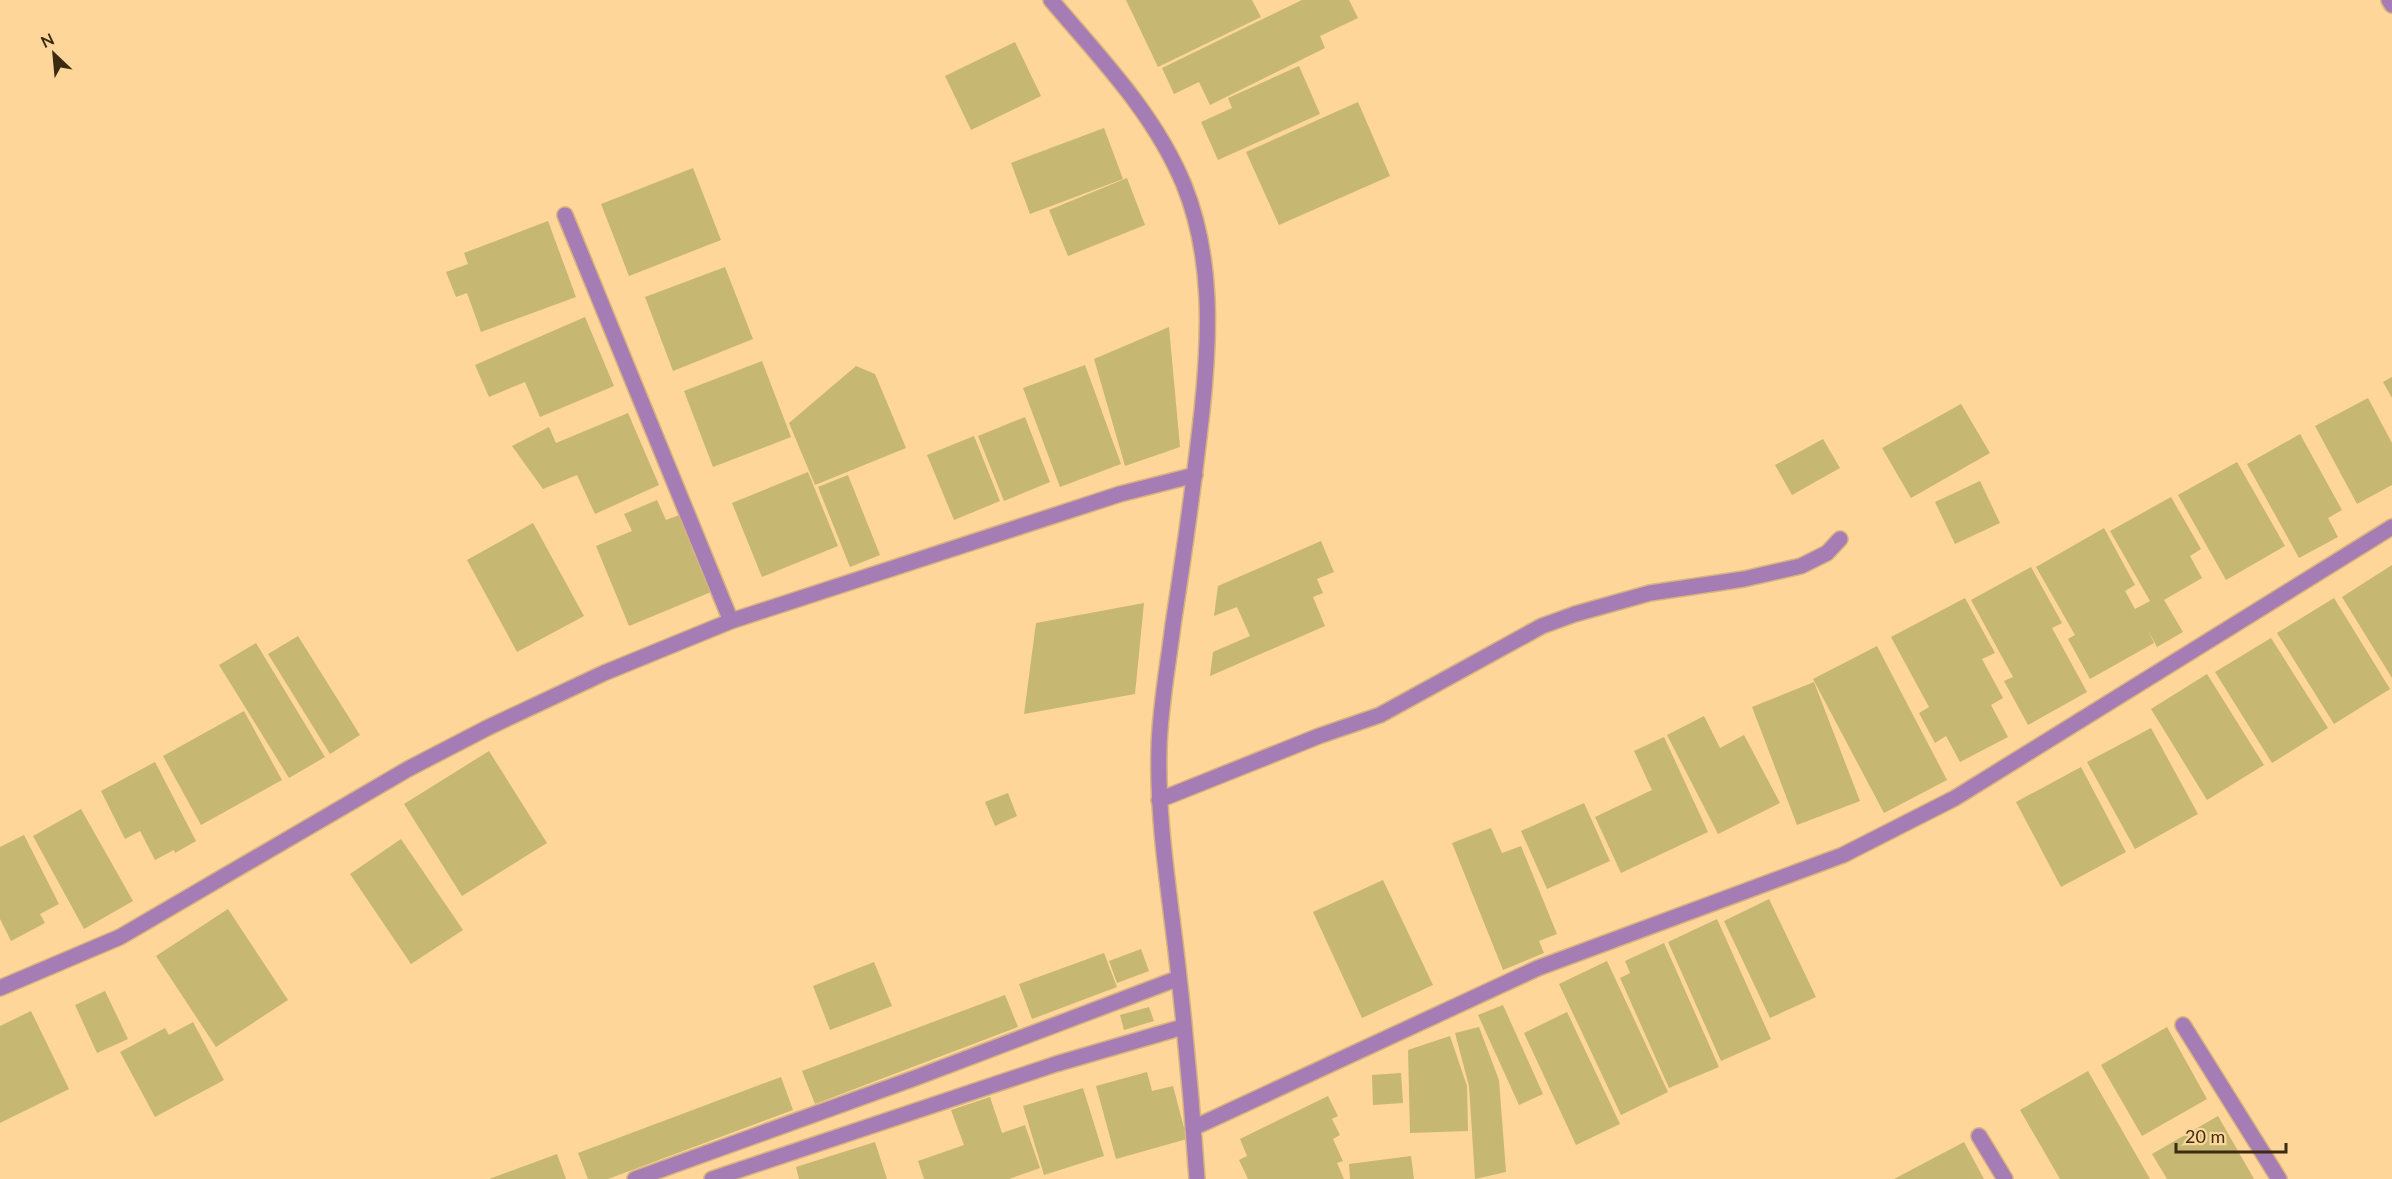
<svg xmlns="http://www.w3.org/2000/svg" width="2392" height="1179" viewBox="0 0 2392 1179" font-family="Lato,sans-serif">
<rect width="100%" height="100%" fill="#fed699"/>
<path fill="#c6b773" d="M 1126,0 L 1252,0 L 1261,17 L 1158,67 Z
M 1302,0 L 1349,0 L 1358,18 L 1320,36 L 1325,48 L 1210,105 L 1199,82 L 1174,94 L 1162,68 Z
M 1015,42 L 1041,96 L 971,130 L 945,76 Z
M 1299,66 L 1320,114 L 1218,160 L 1201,122 L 1232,108 L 1228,98 Z
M 1358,102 L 1390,176 L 1279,225 L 1246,152 Z
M 1104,128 L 1123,179 L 1030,214 L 1011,163 Z
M 693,168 L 721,240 L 629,276 L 601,204 Z
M 1127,178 L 1145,225 L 1068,256 L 1049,210 Z
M 548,221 L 576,297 L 481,332 L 467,293 L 456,297 L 446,272 L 468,264 L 464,253 Z
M 725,267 L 753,339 L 673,371 L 645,297 Z
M 585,317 L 614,386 L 540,417 L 525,382 L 489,397 L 475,365 Z
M 1169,327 L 1180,447 L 1125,466 L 1094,359 Z
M 762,361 L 791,437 L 713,467 L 684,391 Z
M 1085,365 L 1121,464 L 1060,487 L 1023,388 Z
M 856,366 L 875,374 L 906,448 L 815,485 L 789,423 Z
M 2392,377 L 2392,398 L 2383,382 Z
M 2368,398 L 2392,443 L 2392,485 L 2357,504 L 2315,426 Z
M 1961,404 L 1990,453 L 1911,498 L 1882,448 Z
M 628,413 L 659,485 L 595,514 L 577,475 L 543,489 L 512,446 L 549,427 L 556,443 Z
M 1025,417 L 1050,482 L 1004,501 L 978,436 Z
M 2300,434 L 2342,510 L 2328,518 L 2338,537 L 2299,558 L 2247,464 Z
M 974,436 L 1000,501 L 954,520 L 927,455 Z
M 1823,439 L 1840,468 L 1792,495 L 1775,465 Z
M 2237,462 L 2285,546 L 2226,580 L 2178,495 Z
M 808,472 L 838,546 L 762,577 L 732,503 Z
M 848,475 L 880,555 L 850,567 L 818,487 Z
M 1980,481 L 2000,523 L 1955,544 L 1935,502 Z
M 2171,497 L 2201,549 L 2190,556 L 2202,578 L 2164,600 L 2183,632 L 2157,647 L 2148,630 L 2154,643 L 2090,679 L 2068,639 L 2075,635 L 2036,567 L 2104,528 L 2135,585 L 2125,591 L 2135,609 L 2150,601 L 2110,531 Z
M 657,500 L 666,520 L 679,515 L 711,592 L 629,626 L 596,546 L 632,531 L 624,514 Z
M 533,523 L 584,616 L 517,652 L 467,560 Z
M 1321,541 L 1334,572 L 1317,579 L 1323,593 L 1313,597 L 1325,626 L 1210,676 L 1213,652 L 1250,636 L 1237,607 L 1214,616 L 1218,586 Z
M 2392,565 L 2392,678 L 2342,597 Z
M 2031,567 L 2062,623 L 2052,628 L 2087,692 L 2028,725 L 2004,681 L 2013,677 L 1971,600 Z
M 1965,598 L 1995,653 L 1982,659 L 2003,698 L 1991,705 L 2008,737 L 1960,762 L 1946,736 L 1935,743 L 1919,713 L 1929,707 L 1891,637 Z
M 2334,598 L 2390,689 L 2334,724 L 2277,633 Z
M 1144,603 L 1135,694 L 1024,714 L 1036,623 Z
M 298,636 L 360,735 L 330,754 L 268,654 Z
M 2271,638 L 2328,728 L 2272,763 L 2215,672 Z
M 256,643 L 325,757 L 289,778 L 219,665 Z
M 1877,646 L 1947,780 L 1884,813 L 1813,679 Z
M 2207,674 L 2264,765 L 2207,800 L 2151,709 Z
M 1814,682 L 1860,801 L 1797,825 L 1752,707 Z
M 244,711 L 282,780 L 201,825 L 163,756 Z
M 1704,716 L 1720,748 L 1744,735 L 1780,803 L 1718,834 L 1667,735 Z
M 2151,728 L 2198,814 L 2135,849 L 2087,762 Z
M 1664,737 L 1708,832 L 1621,873 L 1595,817 L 1652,790 L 1634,751 Z
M 489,751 L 547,843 L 462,896 L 404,804 Z
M 155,762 L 196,841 L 175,853 L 174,850 L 155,860 L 140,831 L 125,839 L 101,791 Z
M 2081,767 L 2126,852 L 2061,887 L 2016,802 Z
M 1008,793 L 1017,816 L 995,826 L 985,802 Z
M 1584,803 L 1610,861 L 1547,889 L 1521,831 Z
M 81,809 L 133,901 L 84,929 L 33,836 Z
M 1491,828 L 1502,853 L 1521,846 L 1557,934 L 1539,941 L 1544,953 L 1503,970 L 1452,843 Z
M 24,835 L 59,904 L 40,914 L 45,923 L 11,941 L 0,919 L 0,847 Z
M 401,839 L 463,930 L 411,964 L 350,874 Z
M 1383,880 L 1433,985 L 1362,1018 L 1313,912 Z
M 1769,899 L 1816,997 L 1770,1018 L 1724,921 Z
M 228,909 L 288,1000 L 216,1047 L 156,956 Z
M 1717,919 L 1771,1039 L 1721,1061 L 1668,942 Z
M 1664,943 L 1719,1067 L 1669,1088 L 1620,978 L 1630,973 L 1625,961 Z
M 1141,949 L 1149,971 L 1117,983 L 1109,961 Z
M 1104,953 L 1117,987 L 1032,1019 L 1019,984 Z
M 1607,961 L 1668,1092 L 1621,1115 L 1559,984 Z
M 874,962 L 892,1006 L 830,1030 L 813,986 Z
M 105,991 L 128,1039 L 97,1053 L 75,1005 Z
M 1005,995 L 1018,1027 L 815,1104 L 802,1071 Z
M 1503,1005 L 1543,1094 L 1519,1105 L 1478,1015 Z
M 1149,1007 L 1154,1021 L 1124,1030 L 1120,1015 Z
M 31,1011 L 69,1089 L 0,1123 L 0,1026 Z
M 1567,1012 L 1620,1124 L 1576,1145 L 1524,1033 Z
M 193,1022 L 224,1080 L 155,1117 L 120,1052 L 165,1028 L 169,1035 Z
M 1479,1027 L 1499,1080 L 1506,1172 L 1475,1179 L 1469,1086 L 1455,1033 Z
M 2167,1027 L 2207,1099 L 2142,1136 L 2101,1065 Z
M 1450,1036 L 1467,1086 L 1468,1131 L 1410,1133 L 1408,1050 Z
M 2088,1071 L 2150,1179 L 2060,1179 L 2020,1110 Z
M 1147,1072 L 1152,1091 L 1173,1086 L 1187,1139 L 1116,1159 L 1096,1086 Z
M 1401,1073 L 1403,1103 L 1373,1105 L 1372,1075 Z
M 781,1077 L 793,1110 L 608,1179 L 588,1179 L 578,1153 Z
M 1083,1088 L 1104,1156 L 1044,1175 L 1023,1106 Z
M 1328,1096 L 1338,1116 L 1332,1119 L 1340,1135 L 1333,1139 L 1343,1161 L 1337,1163 L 1344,1179 L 1248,1179 L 1239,1160 L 1247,1156 L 1240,1139 Z
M 990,1097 L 1002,1133 L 1025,1125 L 1040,1168 L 1009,1179 L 924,1179 L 918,1161 L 964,1145 L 951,1110 Z
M 2218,1116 L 2254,1179 L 2167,1179 L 2152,1154 Z
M 875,1142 L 887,1179 L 799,1179 L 796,1167 Z
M 1964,1142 L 1984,1179 L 1894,1179 Z
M 557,1154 L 566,1179 L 489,1179 Z
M 1411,1156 L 1414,1179 L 1350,1179 L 1349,1164 Z"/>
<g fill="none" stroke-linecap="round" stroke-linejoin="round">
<defs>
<path id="minor" d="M 1051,0 C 1100,58 1155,114 1184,185 C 1213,257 1210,335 1202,411 C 1194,483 1184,554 1173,625 C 1168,666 1160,707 1159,748 C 1157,816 1168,884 1176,951 C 1185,1027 1192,1103 1197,1179
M 2389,0 L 2392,5
M 565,215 L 731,621
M 1159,800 L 1319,736 L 1380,715 L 1542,626 L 1575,614 L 1650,593 L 1744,579 L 1801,566 L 1827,553 L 1840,539
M 0,988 L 120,937 L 408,769 L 489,727 L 604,673 L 731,621 L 1120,494 L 1195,475
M 2183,1025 L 2279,1179
M 1193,1128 L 1538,968 L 1843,855 L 1955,798 L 2392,527
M 1979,1136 L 2005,1179
M 635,1179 L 915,1078 L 1179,978
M 712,1179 L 1056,1064 L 1183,1027"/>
</defs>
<use href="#minor" stroke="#d7b47e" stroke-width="18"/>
<use href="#minor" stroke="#a67cb5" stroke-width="15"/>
</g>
<g transform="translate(54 54) rotate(334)" stroke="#fed699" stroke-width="4.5" paint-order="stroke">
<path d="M0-4.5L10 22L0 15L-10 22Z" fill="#3a2b12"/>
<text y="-9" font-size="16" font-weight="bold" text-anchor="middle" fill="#3a2b12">N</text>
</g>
<path d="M2176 1143v9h110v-9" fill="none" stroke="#3a2b12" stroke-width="3"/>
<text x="2185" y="1143" font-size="18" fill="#3a2b12" stroke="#fed699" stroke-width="4.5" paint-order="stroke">20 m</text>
</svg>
